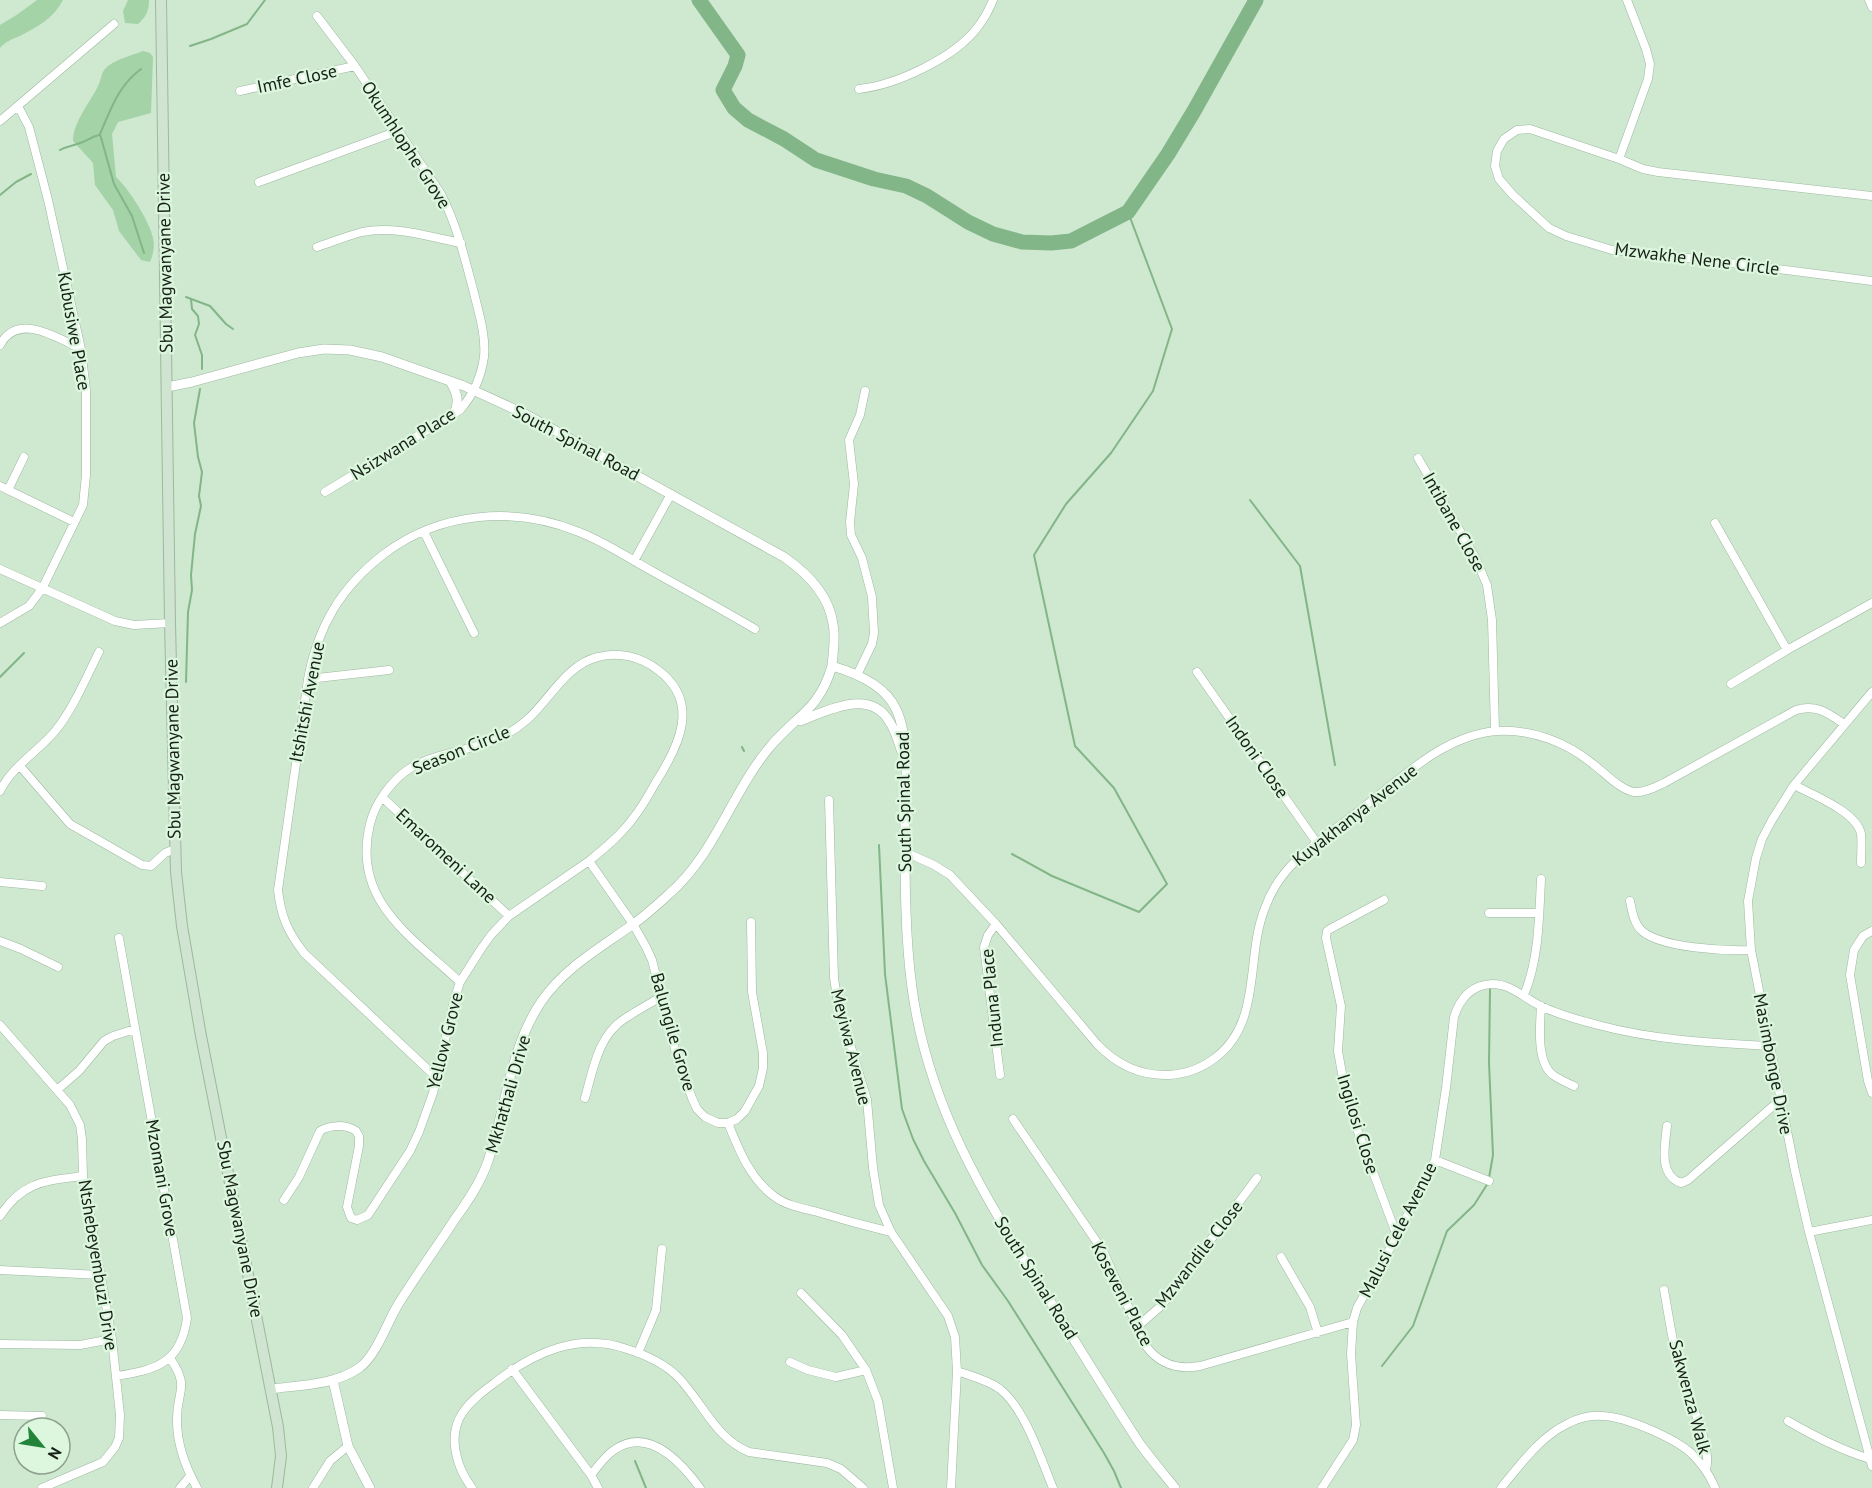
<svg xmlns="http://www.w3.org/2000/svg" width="1872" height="1488" viewBox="0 0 1872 1488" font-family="'PT Sans',sans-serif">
<rect width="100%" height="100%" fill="#cfe9d1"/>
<path fill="#a3d3a7" d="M 37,0 L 63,0 C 54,18 37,27 20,36 C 12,39 5,42 0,48 L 0,25 L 18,14 Z
M 128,0 L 149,0 C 149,11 146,17 138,24 L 125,23 L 123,11 Z
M 143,51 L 150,53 L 153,57 L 151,113 L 118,122 L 112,134 L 116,177 C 129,189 150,222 153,238 C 155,246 153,255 150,262 L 141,260 L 119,231 L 113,210 L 95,185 L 93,163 L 73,141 C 73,122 90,103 98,86 C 101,81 101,73 105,69 C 114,59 131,56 143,51 Z"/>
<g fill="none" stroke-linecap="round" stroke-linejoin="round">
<path stroke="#82b587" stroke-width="2" d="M 190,46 L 211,39 L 247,24 L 265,0
M 141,69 C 118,86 111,109 100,134 L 114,184 L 132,216 L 144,253
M 60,150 C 67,146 73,146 80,143 C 87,141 90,137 99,135
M 0,195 L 16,182 L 31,174
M 186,297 L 210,306 L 226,324 L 233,329
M 191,299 L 192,309 L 198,316 L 199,324 L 195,335 L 202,355 L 202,369
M 1250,500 L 1300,566 L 1335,765
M 0,677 L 24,653
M 186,682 L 188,612 L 192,590 L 191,575 L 195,534 L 201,506 L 199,496 L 202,472 L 198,457 L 194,423 L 200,389
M 742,747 L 744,751
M 879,845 L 885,974 L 902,1109 L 913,1139 L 924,1161 L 955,1213 L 982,1265 L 1008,1301 L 1104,1453 L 1114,1471 L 1121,1488
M 1012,854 L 1052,876 L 1139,912 L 1167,884 L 1114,788 L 1075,746 L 1034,555 L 1066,504 L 1111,453 L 1153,391 L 1172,329 L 1128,212
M 1489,1178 L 1493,1155 L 1489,1063 L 1490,989
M 1382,1366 L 1413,1326 L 1447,1231 L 1474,1205 L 1488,1183
M 635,1461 L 646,1488"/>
<path stroke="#82b587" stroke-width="15" d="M 699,0 L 738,55 L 735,66 L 723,90 L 734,108 L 748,120 L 784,139 L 816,160 L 874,179 L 906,186 L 927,196 L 968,222 L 993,234 L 1022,242 L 1051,243 L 1071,241 L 1128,212 L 1168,154 L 1194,111 L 1256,0"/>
<defs>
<path id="minor" d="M 1869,0 L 1872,7
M 317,16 L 355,66 L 441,194 C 457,225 465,259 474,293 C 479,314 486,335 484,357 C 481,378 474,394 460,410 L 325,492
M 859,89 C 896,85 954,58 977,28 C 984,19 989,10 993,0
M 240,91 L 355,66
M 0,121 L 114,24
M 1619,159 L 1648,79 L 1650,64 L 1646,49 L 1627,0
M 259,182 L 398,131
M 1872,196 L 1658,172 L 1643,169 L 1619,159 L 1530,129 L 1517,130 L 1504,139 L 1497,151 L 1495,166 L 1499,179 L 1513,195 L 1549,228 L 1566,236 L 1612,250 L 1707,260 L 1872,281
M 317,247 C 332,242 347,236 362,232 C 395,225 429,237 461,243
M 0,345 C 18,312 56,337 81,349
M 1418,458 L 1475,557 L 1487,585 L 1492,620 L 1495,731
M 0,486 L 74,522
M 8,490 L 24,457
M 1715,523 L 1787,650
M 424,532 L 474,633
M 634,561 L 671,494
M 0,569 L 115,621 L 134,625 L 170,623
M 0,623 L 29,606 L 42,589 L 83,505 L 86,475 L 86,390 L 81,349 L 48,200 L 29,127 L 18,106
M 1197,672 L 1317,843
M 857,675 L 872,644 L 874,633 L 872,597 L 862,558 L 851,535 L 850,522 L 854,484 L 849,440 L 860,415 L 865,391
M 308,679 L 389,670
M 1731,684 L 1787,650 L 1872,603
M 1872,692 L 1794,785 L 1772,820 L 1762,839 L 1756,858 L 1748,901 L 1751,950 L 1795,1171 L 1809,1232 L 1872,1466
M 20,766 L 70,824 L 142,865 L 151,866 L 165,853 L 175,849
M 1794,785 C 1813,795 1857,812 1861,834 C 1862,843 1861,854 1861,863
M 0,791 C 12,766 39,751 56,730 C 74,707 86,678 99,652
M 382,797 L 509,916
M 829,800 L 834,978 L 838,1004 L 867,1100 L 873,1168 L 879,1205 L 891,1232 L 948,1316 L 955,1337 L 957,1371 L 951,1488
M 905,852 L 934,865 L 950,875 L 996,924 L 1097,1044 C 1116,1064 1140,1076 1169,1075 C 1185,1074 1202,1068 1215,1058 C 1263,1022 1245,957 1265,908 C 1272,888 1285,870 1301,856 C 1321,838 1344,823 1365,806 C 1404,776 1445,735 1497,731 C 1532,729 1566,742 1593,764 C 1605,773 1619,789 1634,792 C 1644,793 1655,787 1664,783 L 1796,710 C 1816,704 1828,713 1844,724
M 0,882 L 42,886
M 1384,900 L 1330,929 L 1327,931 L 1326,938 L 1341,1006 L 1338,1051 L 1344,1085 L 1351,1113 L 1397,1236
M 1630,901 C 1632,911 1634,924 1642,931 C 1662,948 1724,951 1751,950
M 1489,913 L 1539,913
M 996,924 L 988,935 L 984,947 L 1000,1075
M 1872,931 L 1863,936 L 1854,950 L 1850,975 L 1868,1081 L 1872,1093
M 0,941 L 21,949 L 58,967
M 460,982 C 412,937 351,901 370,824 C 375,803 392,779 412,767 C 439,752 470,751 497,739 C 508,734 519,727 528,719 C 550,699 567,664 598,657 C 619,651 641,657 658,670 C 701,702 679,746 656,782 C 649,794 643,806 634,817 C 622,834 605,848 589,861
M 1524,995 C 1539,959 1539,918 1541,879
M 1541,1006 C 1540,1025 1536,1062 1553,1075 C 1559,1079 1567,1083 1574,1086
M 0,1025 L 70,1105 L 80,1125 L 82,1139 L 83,1176 L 112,1339 L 120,1415 L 119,1438 L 115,1447 L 103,1462 L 42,1488
M 436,1077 L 304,953 C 288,932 281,917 278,890 L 308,679 C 318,626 341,587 384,554 C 441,511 515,506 579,532 C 605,542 628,558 652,571 C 686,590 721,609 755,629
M 57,1090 L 79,1071 L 104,1041 L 113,1036 L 135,1029
M 585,1098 C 593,1070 598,1036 624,1019 C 636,1011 649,1004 661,997
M 1013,1119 L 1103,1251 L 1146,1346 C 1160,1365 1178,1370 1200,1366 L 1353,1322
M 728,1123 C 739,1150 750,1179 775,1197 C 786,1205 801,1208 814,1211 C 840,1219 866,1226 891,1232
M 1667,1126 C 1665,1145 1658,1175 1681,1183 L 1688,1180 L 1780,1100
M 1435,1160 L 1489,1181
M 284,1200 L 299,1177 L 320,1131 C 329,1125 346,1124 356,1131 L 359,1136 L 359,1146 L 347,1207 L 351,1218 L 357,1220 L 368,1215 L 410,1151 L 419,1132 L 433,1093 L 454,1001 L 460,982 L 481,949 L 491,935 L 509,916 L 589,861 L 633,924 L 646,947 L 652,960 L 677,1057 L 692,1098 L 697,1109 L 705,1117 L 718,1123 L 728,1123 L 737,1119 L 745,1111 L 759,1086 L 763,1068 L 763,1053 L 752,992 L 751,922
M 0,1216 C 23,1181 45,1181 83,1176
M 1809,1232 L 1872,1220
M 1281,1257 L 1310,1307 L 1318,1333
M 0,1270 L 100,1275
M 1664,1290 C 1669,1317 1673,1346 1680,1372 C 1687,1395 1713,1447 1706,1469
M 801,1293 L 842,1335 L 866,1370 L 878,1401 L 893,1488
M 1137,1327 L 1162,1305 L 1257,1178
M 0,1344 L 80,1345 L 112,1339
M 638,1353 L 656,1310 L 662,1249
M 170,1358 C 191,1389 176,1390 177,1421 C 177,1445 186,1468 197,1488
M 790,1362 L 808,1370 L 836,1377 L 866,1370
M 512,1369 L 591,1475 L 598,1488
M 957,1371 C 971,1376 988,1380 1000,1389 C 1025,1409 1041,1459 1053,1488
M 116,1376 C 156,1370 181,1363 187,1318 L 119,938
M 0,1415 L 42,1416
M 1788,1421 C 1814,1436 1840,1450 1870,1459
M 591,1475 C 598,1466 605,1456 614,1450 C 648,1426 681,1462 700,1488
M 180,1488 L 190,1476
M 313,1488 L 330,1461 L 348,1446
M 472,1488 C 456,1467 447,1435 463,1412 C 472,1399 485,1390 497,1381 C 535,1352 579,1332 627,1349 C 646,1355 664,1363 678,1377 C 703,1403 715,1438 749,1452 L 827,1463 L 841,1469 L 863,1488
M 1322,1488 L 1353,1440 L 1356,1425 L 1351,1354 L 1353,1322 L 1357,1308 L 1397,1236 L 1435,1160 L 1446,1088 L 1454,1017 C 1460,998 1471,985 1492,984 C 1512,984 1525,999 1541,1006 C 1559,1015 1579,1020 1598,1025 C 1653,1040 1713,1043 1770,1046
M 1501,1488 C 1520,1465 1540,1437 1567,1424 C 1578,1418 1592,1415 1603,1416 C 1626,1417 1675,1438 1692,1454 C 1702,1464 1710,1475 1715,1488"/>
<path id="tertiary" d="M 450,381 C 457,393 460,401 454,414
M 167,387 L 192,382 L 298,353 L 324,349 L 350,350 L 382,357 L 464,386 L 525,414 L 784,557 C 807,573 829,595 833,624 C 836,637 833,652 832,666 C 856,673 885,685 896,709 C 911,740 905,794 905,829 C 905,881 905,936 912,988 C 929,1113 990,1205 1055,1309 C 1083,1354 1111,1400 1140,1444 C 1151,1459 1163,1473 1175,1488
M 800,721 C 827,711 869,688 889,721 C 896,731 899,744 903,755
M 333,1380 L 348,1446 L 370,1488
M 271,1389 C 300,1385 335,1385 359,1368 C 377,1355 387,1322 399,1303 C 417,1274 437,1247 455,1219 C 468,1201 481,1182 488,1161 C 506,1108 510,1048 541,1002 C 564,968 600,948 632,925 C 645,916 657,905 669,894 C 715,854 731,794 769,748 C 795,716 819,711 832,666"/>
<path id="secondary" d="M 161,0 L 170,623 L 176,872 L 182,926 L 201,1036 L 278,1427 L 281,1456 L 277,1488"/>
</defs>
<use href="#minor" stroke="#9eb7a0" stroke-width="9"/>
<use href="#tertiary" stroke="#9eb7a0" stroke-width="10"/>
<use href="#secondary" stroke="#9eb7a0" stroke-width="12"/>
<use href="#minor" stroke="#fff" stroke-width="8"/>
<use href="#tertiary" stroke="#fff" stroke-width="9"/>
<use href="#secondary" stroke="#cfe4d1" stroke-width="10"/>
</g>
<g text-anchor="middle" stroke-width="4.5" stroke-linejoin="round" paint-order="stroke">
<g font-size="18" fill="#172017" stroke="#dcf7de">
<text transform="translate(297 79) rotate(-12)" y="6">Imfe Close</text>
<text transform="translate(406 145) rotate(57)" y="6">Okumhlophe Grove</text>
<text transform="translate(1697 259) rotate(7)" y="6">Mzwakhe Nene Circle</text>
<text transform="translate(165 263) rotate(-91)" y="6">Sbu Magwanyane Drive</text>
<text transform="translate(74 331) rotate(80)" y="6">Kubusiwe Place</text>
<text transform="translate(576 443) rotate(28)" y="6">South Spinal Road</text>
<text transform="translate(403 444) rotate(-32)" y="6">Nsizwana Place</text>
<text transform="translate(1454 522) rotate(61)" y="6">Intibane Close</text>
<text transform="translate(307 702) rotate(-79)" y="6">Itshitshi Avenue</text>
<text transform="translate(173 749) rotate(-91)" y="6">Sbu Magwanyane Drive</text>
<text transform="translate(461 750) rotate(-22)" y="6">Season Circle</text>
<text transform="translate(1257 757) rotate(55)" y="6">Indoni Close</text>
<text transform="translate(904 802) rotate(-91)" y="6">South Spinal Road</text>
<text transform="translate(1355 815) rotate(-38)" y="6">Kuyakhanya Avenue</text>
<text transform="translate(446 856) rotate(43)" y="6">Emaromeni Lane</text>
<text transform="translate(992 998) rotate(-96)" y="6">Induna Place</text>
<text transform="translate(673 1032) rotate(74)" y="6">Balungile Grove</text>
<text transform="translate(445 1041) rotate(-76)" y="6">Yellow Grove</text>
<text transform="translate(851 1047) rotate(76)" y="6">Meyiwa Avenue</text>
<text transform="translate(1773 1064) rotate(79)" y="6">Masimbonge Drive</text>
<text transform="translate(508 1094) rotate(-74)" y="6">Mkhathali Drive</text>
<text transform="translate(1358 1124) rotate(73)" y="6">Ingilosi Close</text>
<text transform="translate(162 1178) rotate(80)" y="6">Mzomani Grove</text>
<text transform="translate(240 1229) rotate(79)" y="6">Sbu Magwanyane Drive</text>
<text transform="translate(1398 1230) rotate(-63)" y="6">Malusi Cele Avenue</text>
<text transform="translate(1199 1254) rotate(-52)" y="6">Mzwandile Close</text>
<text transform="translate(98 1265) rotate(81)" y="6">Ntshebeyembuzi Drive</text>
<text transform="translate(1036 1278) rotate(58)" y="6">South Spinal Road</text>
<text transform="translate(1122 1294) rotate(63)" y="6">Koseveni Place</text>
<text transform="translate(1690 1397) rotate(75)" y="6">Sakwenza Walk</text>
</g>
</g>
<g transform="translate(42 1446) rotate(120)"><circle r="28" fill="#dcf7de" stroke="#8da18e" stroke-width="1.5"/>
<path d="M0-4.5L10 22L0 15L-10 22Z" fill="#218438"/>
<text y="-9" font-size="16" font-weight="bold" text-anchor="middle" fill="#172017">N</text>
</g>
</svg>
